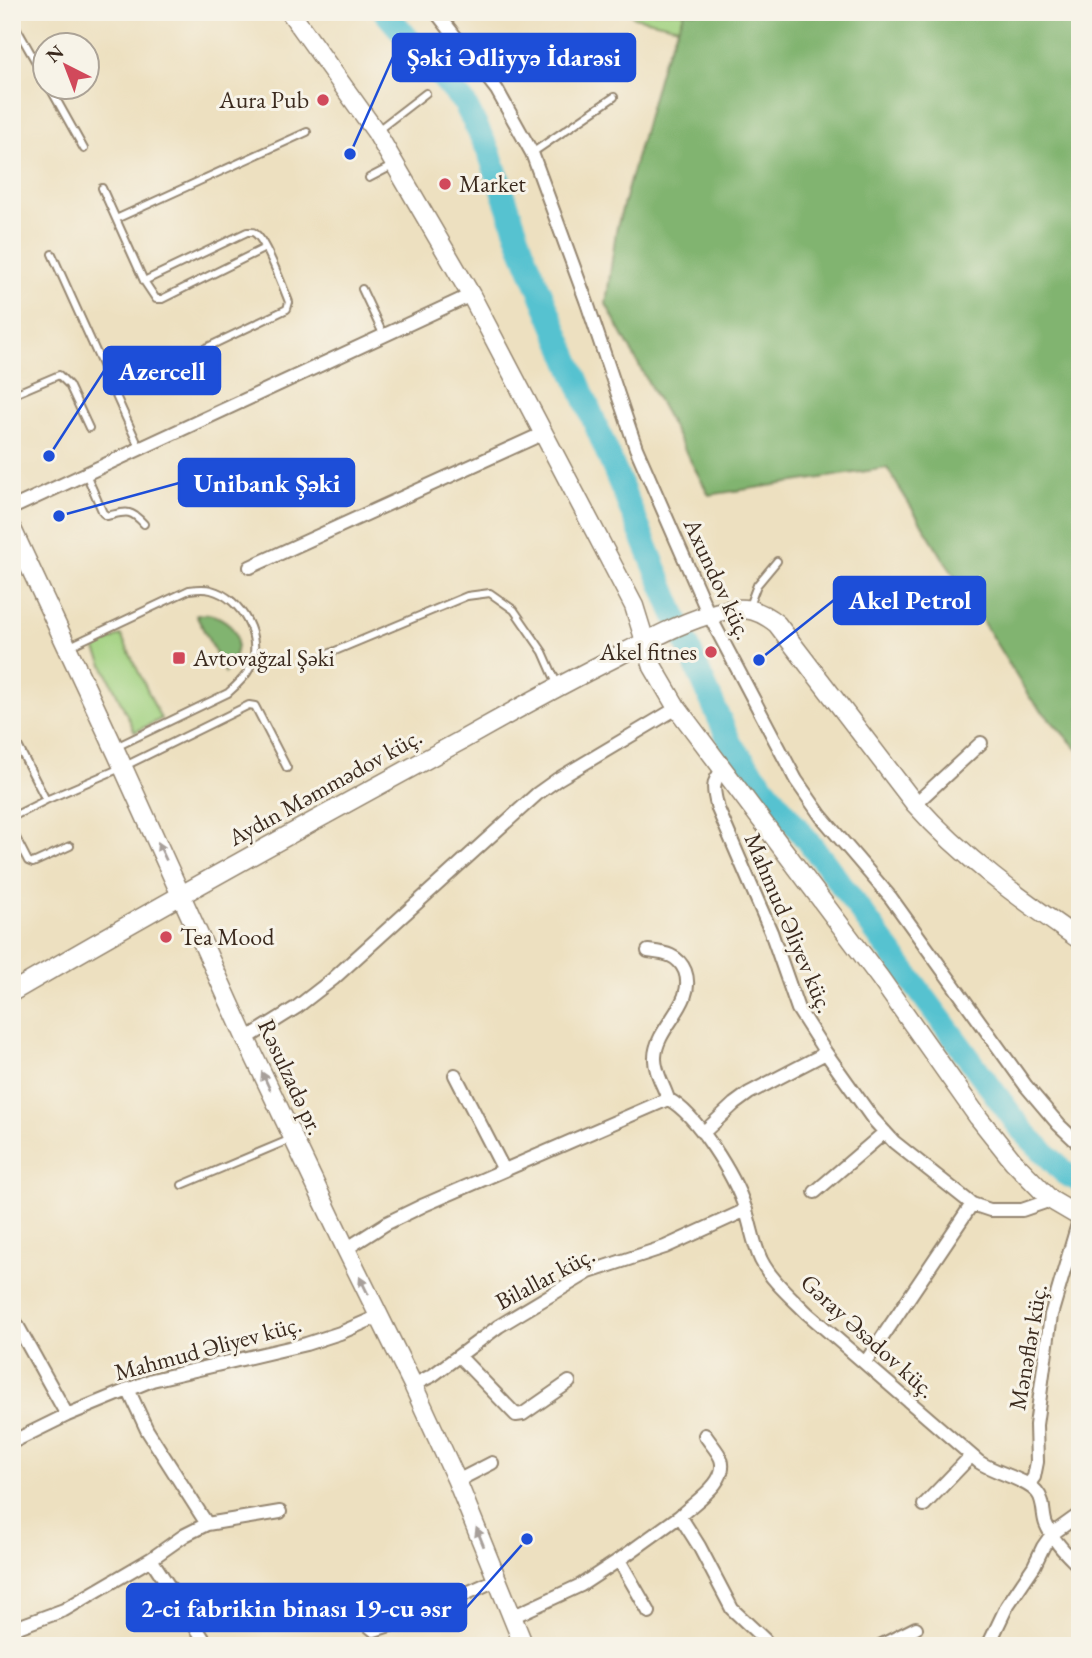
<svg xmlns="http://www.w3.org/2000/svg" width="1092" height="1658" viewBox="0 0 1092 1658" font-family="'EB Garamond',serif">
<rect width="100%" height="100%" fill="#f7f3e8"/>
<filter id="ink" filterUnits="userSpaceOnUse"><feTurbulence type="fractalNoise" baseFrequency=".0143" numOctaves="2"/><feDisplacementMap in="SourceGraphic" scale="14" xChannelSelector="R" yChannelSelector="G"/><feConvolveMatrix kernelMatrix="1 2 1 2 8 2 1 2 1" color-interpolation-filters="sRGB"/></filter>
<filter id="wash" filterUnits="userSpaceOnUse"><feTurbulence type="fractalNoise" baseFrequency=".00686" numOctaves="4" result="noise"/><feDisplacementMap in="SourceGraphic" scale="28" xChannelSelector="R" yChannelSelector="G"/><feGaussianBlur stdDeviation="1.57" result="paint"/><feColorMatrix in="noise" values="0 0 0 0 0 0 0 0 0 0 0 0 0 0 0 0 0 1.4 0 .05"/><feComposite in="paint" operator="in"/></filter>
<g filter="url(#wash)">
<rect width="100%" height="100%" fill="#ede0c0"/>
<path fill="#a2d281" stroke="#6e7e50" stroke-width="2" d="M 630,12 L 685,12 L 679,27 L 634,17 Z
M 121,635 L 161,719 L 135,732 L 95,648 Z"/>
<path fill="#81b46f" stroke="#5e6f46" stroke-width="2" d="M 685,12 L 1080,12 L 1080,752 L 1030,698 L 887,468 L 709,495 L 606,304 L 616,231 L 662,64 Z
M 208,614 C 226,617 241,631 236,651 C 235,658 228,666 225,672 L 196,615 Z"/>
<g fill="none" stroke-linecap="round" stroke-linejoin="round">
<path stroke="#56c2d0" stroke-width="24" d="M 385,12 L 465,104 L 489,152 L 522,248 L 697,668 L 731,745 L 822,859 L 1022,1130 L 1066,1174 L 1080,1181"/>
</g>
</g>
<g filter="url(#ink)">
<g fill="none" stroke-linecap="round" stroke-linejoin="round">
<defs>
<path id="lane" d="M 12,20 L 46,80
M 50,88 L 84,149
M 378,130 L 426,93
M 532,153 L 614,97
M 369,178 L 392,166
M 102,188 L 144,281 L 247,232 C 252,232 253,231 257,235 C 267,244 283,287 289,302 L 287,309 L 166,367
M 116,219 L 307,132
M 52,254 L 140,449
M 144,281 L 156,299 L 162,299 L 265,248
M 362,289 L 384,336
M 12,395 L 59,375 L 69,385 L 89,428
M 86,474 L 103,513 L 107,516 C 125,512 130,508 144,524
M 749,606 L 757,585 L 777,561
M 68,647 L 189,590 C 196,589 204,588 211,590 C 242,598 264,639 250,668 C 245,678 236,686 228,693 L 116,747
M 328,654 L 467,596 L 490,593 L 514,610 L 543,652 L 558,686
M 12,734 L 46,800 L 123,767 L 249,705 L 255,706 L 287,768
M 12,817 L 46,800
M 12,830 L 28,861 L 33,863 L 70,846
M 182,1185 L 291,1139"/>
<path id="street" d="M 436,12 L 497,90 L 532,153 L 587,303 L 636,448 L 709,615 L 796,780 L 821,816 L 891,898 L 1026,1086 L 1059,1125 L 1080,1145
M 12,508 L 471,295
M 250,567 L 544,433
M 723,770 C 710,782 714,793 718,809 L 771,932 L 798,1009 L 826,1053 L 873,1119 L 894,1142 L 972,1204 L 990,1210 L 1022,1210 L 1051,1200
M 915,804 L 981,743
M 648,951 C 664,953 678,954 685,971 C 697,1003 656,1026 655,1057 C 654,1071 664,1086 668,1099
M 246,1039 L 297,1007 L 333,979 L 537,794 L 558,779 L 677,708
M 455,1075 L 504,1170
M 668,1099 C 697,1114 735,1177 745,1208 C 751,1225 753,1243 761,1260 C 771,1280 790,1296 807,1313 L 979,1462 C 995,1473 1026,1479 1037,1492 C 1045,1501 1042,1514 1046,1524 C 1053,1541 1067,1555 1080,1567
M 703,1133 L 734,1104 L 749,1093 L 826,1053
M 815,1192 L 885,1132
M 346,1249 L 387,1223 L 424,1205 L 668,1099
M 12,1316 L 67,1415
M 459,1356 L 516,1415 L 523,1414 L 569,1382
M 865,1363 L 972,1204
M 413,1385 L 433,1375 L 499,1326 L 589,1272 L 665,1247 L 746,1210
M 12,1442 L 67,1415 L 152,1380 L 306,1344 L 340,1333 L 379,1316
M 457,1481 L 492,1463
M 1028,1485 L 1034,1477 L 1037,1462 L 1036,1425 L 1051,1315 L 1080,1217
M 924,1505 L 971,1456
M 680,1516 C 694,1502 729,1482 721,1459 C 718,1451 710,1443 705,1435
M 207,1524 L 280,1512
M 151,1559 L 208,1646
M 619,1560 L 649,1612
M 349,1600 L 363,1621 L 374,1630 L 412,1618 L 498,1579
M 512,1617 L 581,1585 L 619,1560 L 680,1516 L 699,1546 L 732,1609 L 765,1640
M 15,1628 L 64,1610 L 151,1559 L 185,1535 L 207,1524 L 147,1430 L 128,1389
M 880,1646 L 916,1628
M 988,1646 L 1007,1606 L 1034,1566 L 1043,1547 L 1052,1534 L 1080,1514"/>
<path id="secondary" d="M 290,12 L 376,132 L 471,295 L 634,606 L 653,667 L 677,708 L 880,978 L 978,1117 L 1013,1161 L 1051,1200 L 1080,1217
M 12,529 L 117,754 L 246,1039 L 346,1249 L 413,1385 L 457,1481 L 524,1646
M 12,992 C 161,905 311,822 462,740 C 513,711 564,683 616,657 C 645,642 676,625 708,615 C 737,606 754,605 777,624 L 915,804 C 963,858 1021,899 1080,940"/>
</defs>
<use href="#lane" stroke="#94856f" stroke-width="10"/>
<use href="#street" stroke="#94856f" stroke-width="16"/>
<use href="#secondary" stroke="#94856f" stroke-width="21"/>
<use href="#lane" stroke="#fff" stroke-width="6"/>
<use href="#street" stroke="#fff" stroke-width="12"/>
<use href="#secondary" stroke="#fff" stroke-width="18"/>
</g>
<defs><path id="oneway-solid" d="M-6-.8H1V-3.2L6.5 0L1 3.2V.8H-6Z" transform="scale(1.75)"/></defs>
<g fill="#a79f9a">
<use href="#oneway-solid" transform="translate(162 851) rotate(-115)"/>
<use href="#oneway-solid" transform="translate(266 1081) rotate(-115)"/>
<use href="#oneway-solid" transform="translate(364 1286) rotate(-116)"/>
<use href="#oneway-solid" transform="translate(480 1537) rotate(-112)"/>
</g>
</g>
<g fill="#d1495b" stroke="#f7f3e8" stroke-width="2.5">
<circle cx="323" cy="100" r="7"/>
<circle cx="445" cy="184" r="7"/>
<circle cx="711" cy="652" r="7"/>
<rect x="172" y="651" width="14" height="14" rx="3.5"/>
<circle cx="166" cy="937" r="7"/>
</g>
<g text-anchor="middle" stroke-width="6" stroke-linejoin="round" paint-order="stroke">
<g font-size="24" fill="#3b2a1e" stroke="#f7f3e8" text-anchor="start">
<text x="309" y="108" text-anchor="end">Aura Pub</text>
<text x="459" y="192">Market</text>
<text x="697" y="660" text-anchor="end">Akel fitnes</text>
<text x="193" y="666">Avtovağzal Şəki</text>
<text x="180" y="945">Tea Mood</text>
</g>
<g font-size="24" fill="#3b2a1e" stroke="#f7f3e8">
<text transform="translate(718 579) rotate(65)" y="8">Axundov küç.</text>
<text transform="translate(325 787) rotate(-29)" y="8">Aydın Məmmədov küç.</text>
<text transform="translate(789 923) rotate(67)" y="8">Mahmud Əliyev küç.</text>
<text transform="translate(291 1077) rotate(65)" y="8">Rəsulzadə pr.</text>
<text transform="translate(545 1278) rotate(-28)" y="8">Bilallar küç.</text>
<text transform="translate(868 1336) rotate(42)" y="8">Gəray Əsədov küç.</text>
<text transform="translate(1028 1347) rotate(-80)" y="8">Mənəflər küç.</text>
<text transform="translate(208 1348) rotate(-15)" y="8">Mahmud Əliyev küç.</text>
</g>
</g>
<path fill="none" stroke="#1d4ed8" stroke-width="2.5" d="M350 154L393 57M49 456L104 371M59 516L179 483M759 660L834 600M527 1539L466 1608"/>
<g fill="#1d4ed8" stroke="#f7f3e8" stroke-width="2.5">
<circle cx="350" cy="154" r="7"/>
<circle cx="49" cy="456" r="7"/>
<circle cx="59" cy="516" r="7"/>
<circle cx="759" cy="660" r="7"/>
<circle cx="527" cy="1539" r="7"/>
</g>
<g fill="#1d4ed8" stroke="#1d4ed8" stroke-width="2.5">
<rect x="393" y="34" width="242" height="47" rx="7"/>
<rect x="104" y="347" width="116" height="47" rx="7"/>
<rect x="179" y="459" width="175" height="47" rx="7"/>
<rect x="834" y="577" width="151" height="47" rx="7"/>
<rect x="127" y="1584" width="339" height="47" rx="7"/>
</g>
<g font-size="26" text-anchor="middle" font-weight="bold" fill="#fff">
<text x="514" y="66">Şəki Ədliyyə İdarəsi</text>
<text x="162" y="380">Azercell</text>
<text x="267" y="492">Unibank Şəki</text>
<text x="910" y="609">Akel Petrol</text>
<text x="296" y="1617">2-ci fabrikin binası 19-cu əsr</text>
</g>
<rect width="1092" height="1658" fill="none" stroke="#f7f3e8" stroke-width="42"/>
<g transform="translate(66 66) rotate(318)"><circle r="33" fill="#f7f3e8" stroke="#aca397" stroke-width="2"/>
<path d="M0-5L12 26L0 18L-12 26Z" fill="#d1495b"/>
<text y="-10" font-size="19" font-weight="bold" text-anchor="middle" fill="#3b2a1e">N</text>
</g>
</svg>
